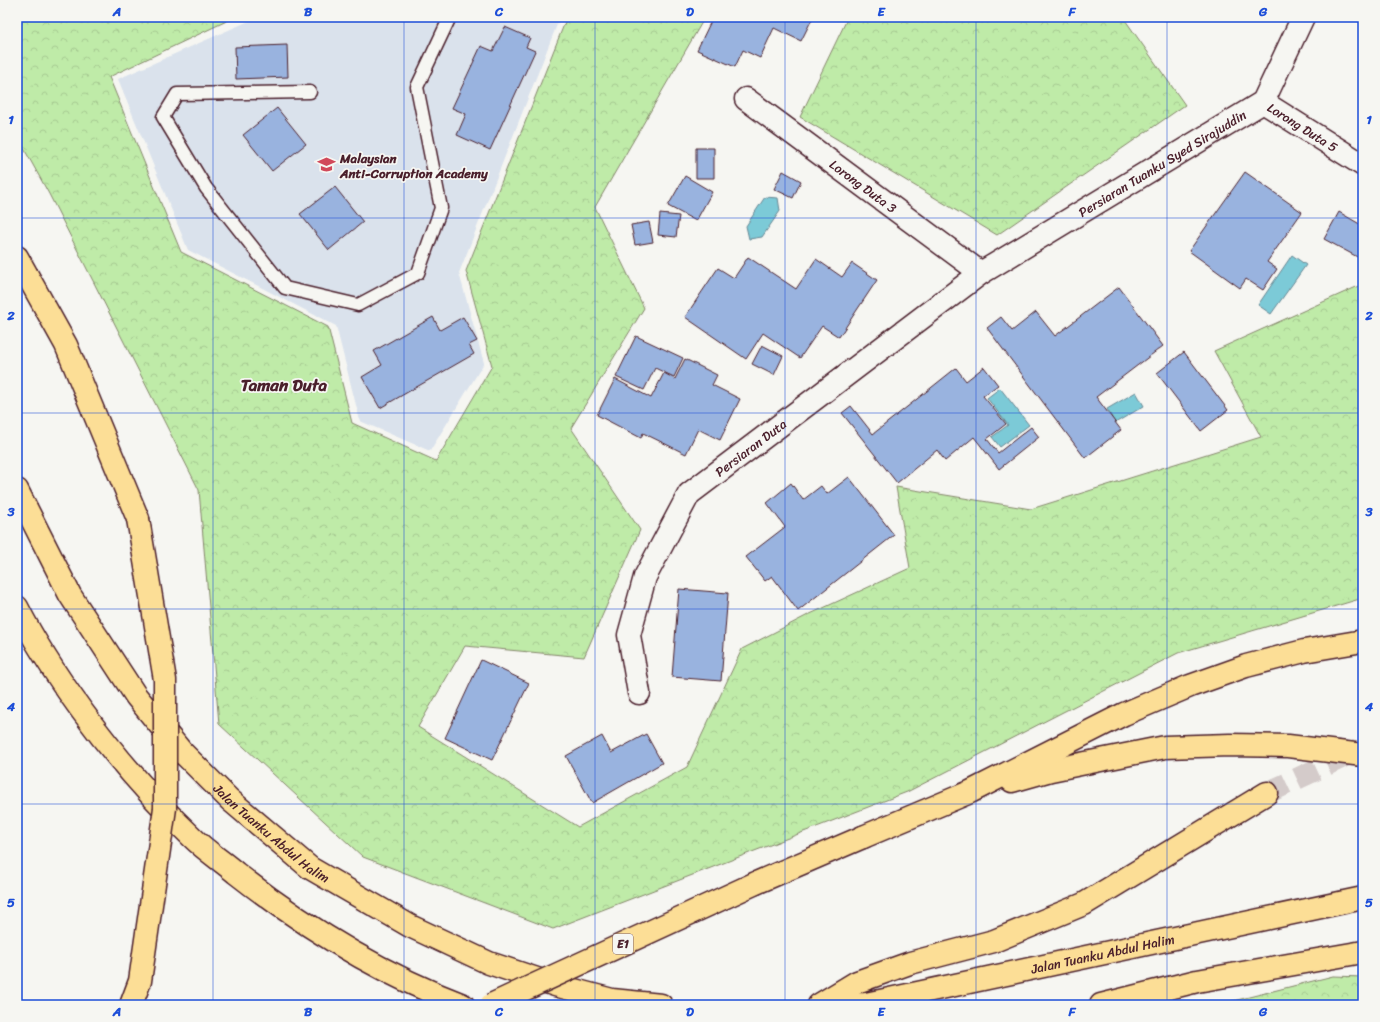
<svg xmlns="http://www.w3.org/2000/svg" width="1380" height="1022" viewBox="0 0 1380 1022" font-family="Sriracha,sans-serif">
<defs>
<pattern id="forest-crowns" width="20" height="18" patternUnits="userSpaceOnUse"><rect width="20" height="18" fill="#bfeba8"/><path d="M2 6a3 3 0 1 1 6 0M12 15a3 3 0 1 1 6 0" fill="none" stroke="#a6c991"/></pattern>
</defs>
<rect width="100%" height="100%" fill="#f6f6f2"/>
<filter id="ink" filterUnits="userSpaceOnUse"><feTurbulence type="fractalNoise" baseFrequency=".025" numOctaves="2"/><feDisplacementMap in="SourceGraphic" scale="8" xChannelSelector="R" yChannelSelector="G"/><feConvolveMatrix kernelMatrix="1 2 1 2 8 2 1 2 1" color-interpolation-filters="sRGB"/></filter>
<g filter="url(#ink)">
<path fill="#dae2ec" d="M 258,17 L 560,17 L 459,273 L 484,363 L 430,451 L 360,421 L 336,326 L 188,250 L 118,79 Z"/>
<path fill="url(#forest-crowns)" stroke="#84856a" d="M 17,17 L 235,17 L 109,77 L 181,252 L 328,327 L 352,423 L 436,461 L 492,366 L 466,271 L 567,17 L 705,17 L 595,207 L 644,308 L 571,428 L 640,530 L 584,657 L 465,646 L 418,727 L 578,827 L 687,767 L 742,649 L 808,615 L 910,568 L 896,487 L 1031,509 L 1261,437 L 1214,351 L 1363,284 L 1363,598 L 1178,653 L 907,792 L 553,929 L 363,857 L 219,724 L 199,490 L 49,194 L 17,136 Z
M 848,17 L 1123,17 L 1185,105 L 997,235 L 800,117 Z
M 1333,976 L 1363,977 L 1363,1005 L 1217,1005 Z"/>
<path fill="#7bcad7" stroke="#678692" d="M 765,197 L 778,198 L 780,211 L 762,237 L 749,239 L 746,226 Z
M 1292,255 L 1306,265 L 1271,314 L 1258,305 Z
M 1000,388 L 1029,425 L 1000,447 L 992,437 L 1008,425 L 987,398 Z
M 1136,392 L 1144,406 L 1115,423 L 1107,409 Z"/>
<path fill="#99b3df" stroke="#4a1f2b" d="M 713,17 L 813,17 L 801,41 L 774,28 L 760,58 L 743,50 L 735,67 L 697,50 Z
M 505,27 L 530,38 L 526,47 L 535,51 L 490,150 L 457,135 L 466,114 L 452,108 L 481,46 L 493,51 Z
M 287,45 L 288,77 L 236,79 L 235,47 Z
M 277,108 L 306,144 L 272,171 L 243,135 Z
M 696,148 L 714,148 L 714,178 L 696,178 Z
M 783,171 L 801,181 L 793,198 L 774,189 Z
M 1245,172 L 1302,212 L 1267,262 L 1277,269 L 1263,290 L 1246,279 L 1240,288 L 1189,251 Z
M 685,176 L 712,192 L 696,221 L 668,206 Z
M 335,187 L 363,222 L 329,250 L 300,214 Z
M 1339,212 L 1363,226 L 1363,260 L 1324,239 Z
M 660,214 L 679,216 L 676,237 L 658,235 Z
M 649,222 L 653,242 L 635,245 L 631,225 Z
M 748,257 L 796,289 L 816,259 L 842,277 L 852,263 L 877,280 L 839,337 L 822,326 L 800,358 L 763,333 L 746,359 L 685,317 L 718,268 L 734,278 Z
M 1119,287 L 1163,346 L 1096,397 L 1121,430 L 1085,458 L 987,328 L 1001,317 L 1012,331 L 1036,312 L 1055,336 Z
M 433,317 L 440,330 L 463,317 L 477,341 L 469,345 L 474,354 L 380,408 L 362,377 L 382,365 L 374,351 Z
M 636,336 L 683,358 L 674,377 L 655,368 L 644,390 L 616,377 Z
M 762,345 L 783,356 L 774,375 L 752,364 Z
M 1184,352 L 1228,410 L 1201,431 L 1157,373 Z
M 685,359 L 717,375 L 712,385 L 740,399 L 720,440 L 698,429 L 686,454 L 643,433 L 641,438 L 597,415 L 615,379 L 651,398 L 664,373 L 675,379 Z
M 984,367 L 998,385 L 983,396 L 1006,424 L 987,439 L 998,453 L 1031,427 L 1039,437 L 999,469 L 974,437 L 945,461 L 937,450 L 897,483 L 842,413 L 851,406 L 873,434 L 956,368 L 966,381 Z
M 849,477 L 894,535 L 798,611 L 772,576 L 765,581 L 746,557 L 785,527 L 767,503 L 791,483 L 803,500 L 821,486 L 827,494 Z
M 679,589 L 728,593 L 721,681 L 672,677 Z
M 481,660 L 529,683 L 492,760 L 445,738 Z
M 646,734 L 662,763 L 592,803 L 566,756 L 602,736 L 611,753 Z"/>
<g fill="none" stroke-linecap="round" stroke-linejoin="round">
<path stroke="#d4cbca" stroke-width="22" stroke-dasharray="22 11" stroke-linecap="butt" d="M 1267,793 L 1358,750"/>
<defs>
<path id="service" d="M 310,92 L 177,94 L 163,117 L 206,188 L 285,288 L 358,305 L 418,273 L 441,208 L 417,87 L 450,17"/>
<g id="minor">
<path id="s1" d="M 746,99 L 981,273"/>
<path id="s2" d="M 1263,102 L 1363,165"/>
<path id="s3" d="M 639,693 L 629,635 L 645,577 L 689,494 L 981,273 L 1263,102 L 1303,17"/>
</g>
<g id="primary">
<path id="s4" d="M 17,490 L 70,595 L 136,696 L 181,751 L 230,800 L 310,868 L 410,926 L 489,963 L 555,985 L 612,1000 L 661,1005"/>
<path d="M 17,607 C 35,643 58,678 82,711 C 115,756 152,799 193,838 C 206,851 222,861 236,873 C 305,927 381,974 463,1005"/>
<path d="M 1012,781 L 1051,770 L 1165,747 L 1230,745 L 1288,746 L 1363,755"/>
<path d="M 863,837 L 970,792 L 1124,714 L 1190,686 L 1246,666 L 1304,651 L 1363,641"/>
<path d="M 819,1005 L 857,982 L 910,963 L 994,941 L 1084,904 L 1267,793"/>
<path id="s5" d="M 841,1005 L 866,1004 L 1363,898"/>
<path d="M 1101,1005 L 1197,981 L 1363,952"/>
</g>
<path id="motorway" d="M 17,257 L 66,345 L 138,519
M 756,883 L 863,837"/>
</defs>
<use href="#service" stroke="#4a1f2b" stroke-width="15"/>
<use href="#minor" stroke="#4a1f2b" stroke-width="25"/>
<use href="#primary" stroke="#4a1f2b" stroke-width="25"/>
<use href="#motorway" stroke="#4a1f2b" stroke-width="25"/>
<use href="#service" stroke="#f6f6f2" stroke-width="12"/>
<use href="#minor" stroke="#f6f6f2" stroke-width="22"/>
<use href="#primary" stroke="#fcde96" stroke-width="22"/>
<use href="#motorway" stroke="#fcde96" stroke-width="22"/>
<defs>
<path id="motorway-bridge" d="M 131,1005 L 140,981 L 165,808 L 165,680 L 138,519
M 491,1005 L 756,883"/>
</defs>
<use href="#motorway-bridge" stroke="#4a1f2b" stroke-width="25" stroke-linecap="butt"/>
<use href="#motorway-bridge" stroke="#fcde96" stroke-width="22"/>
</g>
</g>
<path fill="none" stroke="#1d4ed8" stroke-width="1" stroke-opacity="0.55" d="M 213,17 L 213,1005M 404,17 L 404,1005M 595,17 L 595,1005M 785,17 L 785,1005M 976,17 L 976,1005M 1167,17 L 1167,1005M 17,218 L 1363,218M 17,413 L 1363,413M 17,609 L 1363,609M 17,804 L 1363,804"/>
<defs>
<symbol id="school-bare" viewBox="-9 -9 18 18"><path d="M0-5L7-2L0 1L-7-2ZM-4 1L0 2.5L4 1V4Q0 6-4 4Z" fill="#d1495b" stroke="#f6f6f2" stroke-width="2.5" paint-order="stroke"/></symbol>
</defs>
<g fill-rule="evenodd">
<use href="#school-bare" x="314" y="152" width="25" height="25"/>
</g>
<g text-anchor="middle" stroke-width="3.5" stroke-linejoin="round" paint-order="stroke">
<rect fill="#f6f6f2" stroke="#7e6067" stroke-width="1" x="613" y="934" width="20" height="20" rx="3"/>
<g font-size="12" font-weight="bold" fill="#4a1f2b">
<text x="623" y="948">E1</text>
</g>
<g font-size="13" fill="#4a1f2b" stroke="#f6f6f2">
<text dy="5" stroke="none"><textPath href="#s2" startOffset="47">Lorong Duta 5</textPath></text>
<text dy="5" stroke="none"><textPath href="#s3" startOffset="791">Persiaran Tuanku Syed Sirajuddin</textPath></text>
<text dy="5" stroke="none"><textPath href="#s1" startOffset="146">Lorong Duta 3</textPath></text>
<text dy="5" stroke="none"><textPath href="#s3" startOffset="290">Persiaran Duta</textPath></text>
<text dy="5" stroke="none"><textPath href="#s4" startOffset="432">Jalan Tuanku Abdul Halim</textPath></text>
<text dy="5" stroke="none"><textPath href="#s5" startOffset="267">Jalan Tuanku Abdul Halim</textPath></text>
</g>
<g font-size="13" font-weight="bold" fill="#4a1f2b" stroke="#f6f6f2" text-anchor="start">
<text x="340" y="163">Malaysian<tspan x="340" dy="15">Anti-Corruption Academy</tspan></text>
</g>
<g font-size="17" font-weight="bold" fill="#4a1f2b" stroke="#f6f6f2">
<text x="284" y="391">Taman Duta</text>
</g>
</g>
<rect width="1380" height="1022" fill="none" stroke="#f6f6f2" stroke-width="44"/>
<rect x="22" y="22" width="1336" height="978" fill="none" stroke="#1d4ed8" stroke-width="1.5"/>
<g font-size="13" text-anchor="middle" font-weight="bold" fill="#1d4ed8">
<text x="117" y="16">A</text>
<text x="308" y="16">B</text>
<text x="499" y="16">C</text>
<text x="690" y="16">D</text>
<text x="881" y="16">E</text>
<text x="1072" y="16">F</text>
<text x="1263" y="16">G</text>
<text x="11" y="124">1</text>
<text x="1369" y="124">1</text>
<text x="11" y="320">2</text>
<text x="1369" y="320">2</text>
<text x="11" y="516">3</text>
<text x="1369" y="516">3</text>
<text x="11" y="711">4</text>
<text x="1369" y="711">4</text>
<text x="11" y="907">5</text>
<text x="1369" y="907">5</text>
<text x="117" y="1016">A</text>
<text x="308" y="1016">B</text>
<text x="499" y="1016">C</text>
<text x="690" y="1016">D</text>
<text x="881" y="1016">E</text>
<text x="1072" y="1016">F</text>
<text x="1263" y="1016">G</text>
</g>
</svg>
